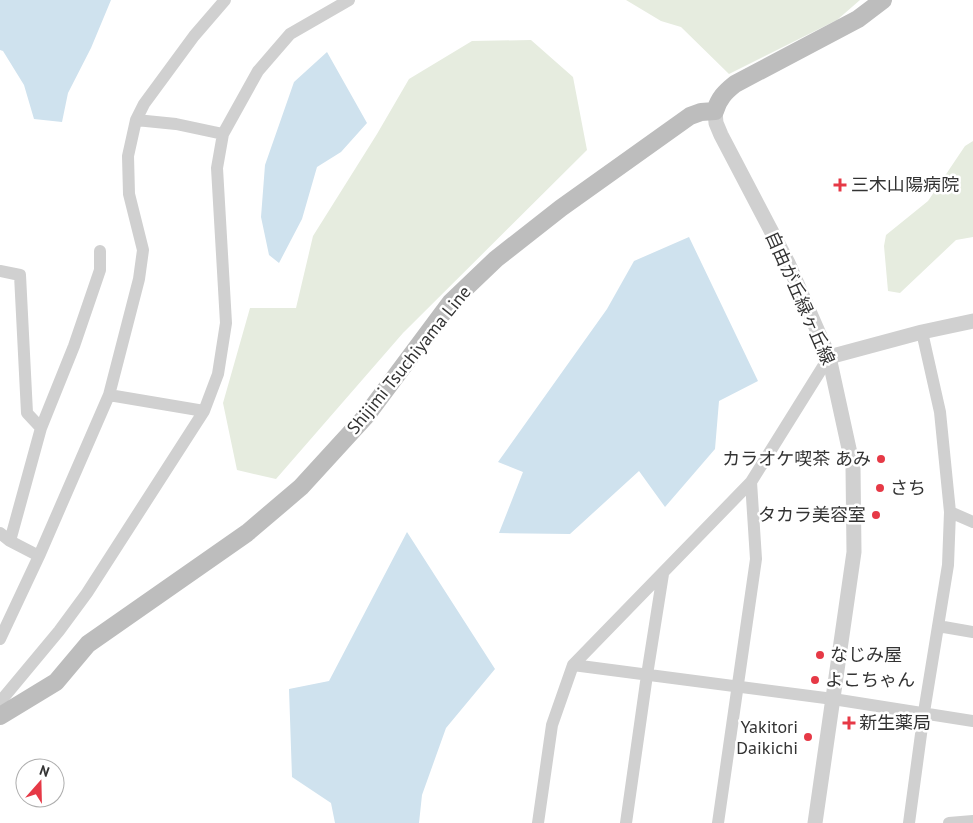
<svg xmlns="http://www.w3.org/2000/svg" width="973" height="823" viewBox="0 0 973 823" font-family="'PT Sans','Noto Sans JP',sans-serif">
<rect width="100%" height="100%" fill="#fff"/>
<path fill="#e6ecdf" d="M 626,0 L 860,0 L 837,20 L 729,74 L 681,27 L 661,21 Z
M 531,40 L 573,77 L 587,150 L 403,333 L 276,479 L 237,470 L 223,403 L 250,308 L 296,308 L 313,236 L 377,134 L 409,79 L 472,41 Z
M 973,141 L 973,237 L 956,240 L 900,293 L 888,291 L 884,246 L 886,235 L 928,201 L 965,146 Z"/>
<path fill="#cfe2ee" d="M 0,0 L 111,0 L 91,48 L 68,93 L 62,122 L 34,119 L 24,85 L 3,51 L 0,50 Z
M 327,52 L 367,123 L 341,152 L 317,167 L 302,219 L 279,263 L 269,255 L 261,217 L 265,165 L 294,82 Z
M 689,237 L 758,381 L 719,401 L 715,449 L 665,507 L 639,471 L 570,534 L 499,533 L 523,472 L 498,462 L 607,309 L 634,261 Z
M 407,532 L 495,669 L 446,728 L 422,795 L 419,823 L 335,823 L 331,803 L 292,777 L 289,689 L 329,681 Z"/>
<g fill="none" stroke-linecap="round" stroke-linejoin="round">
<path stroke="#d0d0d0" stroke-width="12" d="M 136,120 L 176,124 L 223,134
M 0,271 L 20,275 L 27,413 L 41,428
M 109,395 L 204,411
M 950,512 L 973,522
M 0,533 L 10,541 L 39,556
M 10,541 L 41,428 L 74,346 L 100,270 L 100,251
M 938,626 L 973,632
M 0,639 L 39,556 L 109,395 L 139,279 L 143,250 L 129,194 L 128,156 L 136,120 L 144,104 L 194,36 L 225,0
M 573,665 L 833,699 L 973,721
M 0,702 L 59,631 L 87,593 L 204,411 L 218,374 L 226,323 L 217,168 L 223,134 L 258,71 L 290,34 L 349,0
M 538,823 L 552,725 L 573,665 L 751,482 L 829,357
M 626,823 L 647,675 L 663,574
M 718,823 L 756,559 L 751,482
M 909,823 L 924,712 L 948,565 L 950,512 L 940,412 L 922,332
M 949,823 L 973,821"/>
<path stroke="#d0d0d0" stroke-width="15" d="M 715,111 L 716,123 L 721,135 L 788,263 L 829,357 L 853,467 L 854,552 L 815,823
M 829,357 L 922,332 L 973,321"/>
<path stroke="#bdbdbd" stroke-width="18" d="M 0,716 L 56,682 L 88,644 L 247,533 L 301,487 L 366,416 L 451,302 L 496,259 L 561,208 L 690,116 L 701,112 L 715,111 C 719,98 725,92 735,84 L 858,19 L 883,0"/>
</g>
<g fill="#e63946" stroke="#fff" stroke-width="2">
<path d="M837.5 177.5h5v5h5v5h-5v5h-5v-5h-5v-5h5z"/>
<circle cx="881" cy="459" r="5"/>
<circle cx="880" cy="488" r="5"/>
<circle cx="876" cy="515" r="5"/>
<circle cx="820" cy="655" r="5"/>
<circle cx="815" cy="680" r="5"/>
<path d="M846.5 715.5h5v5h5v5h-5v5h-5v-5h-5v-5h5z"/>
<circle cx="808" cy="737" r="5"/>
</g>
<g text-anchor="middle" stroke-width="5" stroke-linejoin="round" paint-order="stroke">
<g font-size="18" fill="#333" stroke="#fff" text-anchor="start">
<text x="851" y="191">三木山陽病院</text>
<text x="871" y="465" text-anchor="end">カラオケ喫茶 あみ</text>
<text x="890" y="494">さち</text>
<text x="866" y="521" text-anchor="end">タカラ美容室</text>
<text x="830" y="661">なじみ屋</text>
<text x="825" y="686">よこちゃん</text>
<text x="859" y="729">新生薬局</text>
<text x="798" y="733" text-anchor="end">Yakitori<tspan x="798" dy="21">Daikichi</tspan></text>
</g>
<g font-size="18" fill="#333" stroke="#fff">
<text transform="translate(800 298) rotate(66)" y="6">自由が丘緑ヶ丘線</text>
<text transform="translate(409 360) rotate(-51)" y="6">Shijimi Tsuchiyama Line</text>
</g>
</g>
<g transform="translate(40 783) rotate(20)"><circle r="24" fill="#ffffff" stroke="#adadad"/>
<path d="M0-4L9 19L0 12L-9 19Z" fill="#e63946"/>
<text y="-8" font-size="14" font-weight="bold" text-anchor="middle" fill="#333333">N</text>
</g>
</svg>
